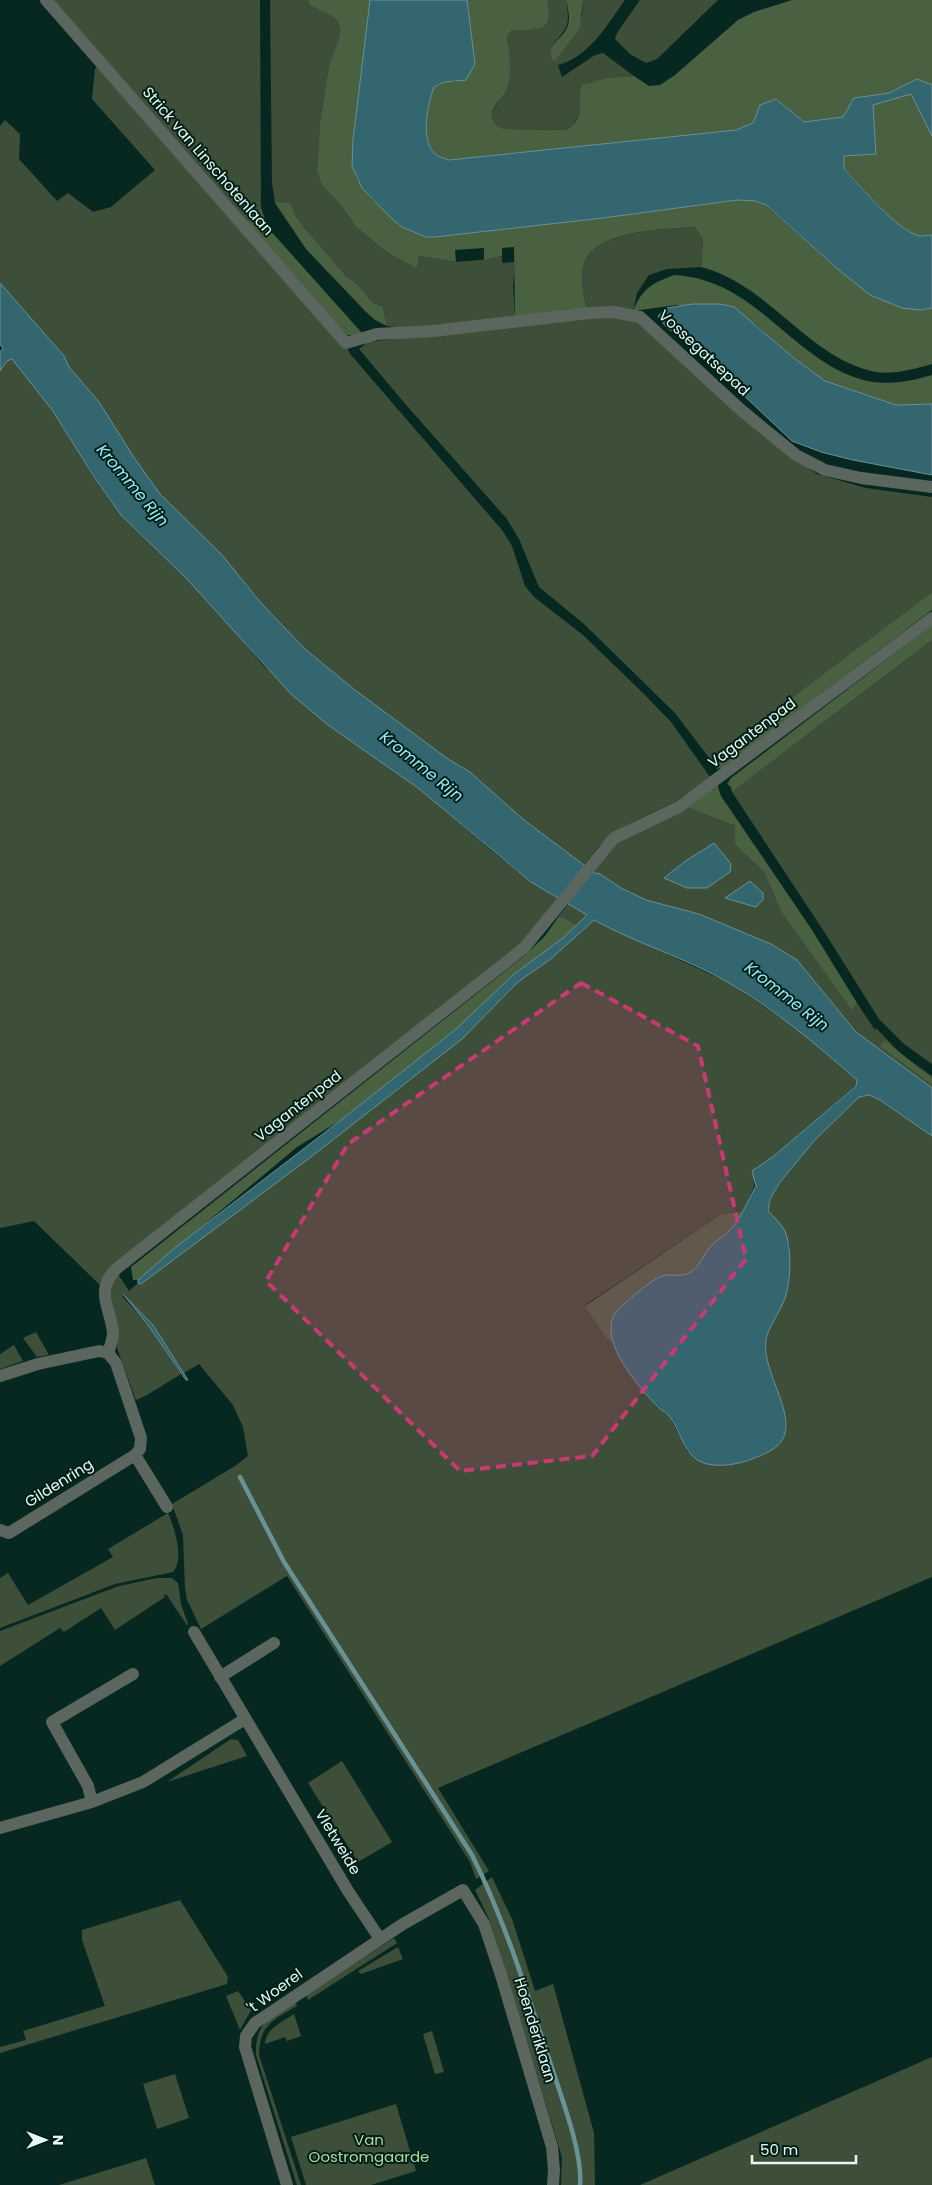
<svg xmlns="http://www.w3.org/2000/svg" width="932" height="2185" viewBox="0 0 932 2185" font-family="Poppins,sans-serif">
<rect width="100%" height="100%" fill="#072821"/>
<path fill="#3e4f39" d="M 52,0 L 260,0 L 261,208 L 246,223 Z
M 270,0 L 308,0 L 309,5 L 333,17 L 338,22 L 340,32 L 339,42 L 329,65 L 320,121 L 317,171 L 323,187 L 341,205 L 356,227 L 388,253 L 417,269 L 419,256 L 456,262 L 480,260 L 502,256 L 502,263 L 515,262 L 513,287 L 515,318 L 401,328 L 387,326 L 383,307 L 372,302 L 358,285 L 346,276 L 303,226 L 295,214 L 291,203 L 275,203 L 272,183 Z
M 547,0 L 566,0 C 570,26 569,26 552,45 L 582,17 L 583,0 L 625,0 C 607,25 589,57 558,65 L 562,77 L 595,55 L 603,53 L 634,76 L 592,82 L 581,89 C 581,105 581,120 567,130 L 502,129 L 497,126 L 491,116 C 492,109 497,106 500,99 C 507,79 510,58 507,37 L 512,30 L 533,30 L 545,25 Z
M 640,0 L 718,0 L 657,59 L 646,63 L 630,54 L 615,39 L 617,33 Z
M 98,65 L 345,345 L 351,355 L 502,530 L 512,546 L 525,586 L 534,597 L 583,635 L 643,693 L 671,722 L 710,777 L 675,802 L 633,822 L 614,834 L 599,846 L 584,865 L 524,820 L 470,772 L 448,759 L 355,690 L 305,649 L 262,604 L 248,586 L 160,494 L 135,459 L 99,402 L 69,367 L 64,356 L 0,283 L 0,126 L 5,120 L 20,134 L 19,159 L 57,201 L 68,193 L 93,212 L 111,207 L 155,170 L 92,99 L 95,69 Z
M 695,227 L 703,240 L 701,267 L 667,269 L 649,275 L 637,293 L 633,311 L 587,310 C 584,296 579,275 585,261 C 598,230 667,229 695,227 Z
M 599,315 L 636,320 L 775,443 L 817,474 L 866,488 L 932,497 L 932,592 L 710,759 L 675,713 L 584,624 L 539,587 L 519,539 L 507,519 L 407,406 L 359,349 L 368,342 Z
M 10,358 L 12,359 L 53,411 L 91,474 L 121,515 L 186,578 L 231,627 L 263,665 L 328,725 L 418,788 L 497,855 L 531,882 L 558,898 L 526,940 L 101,1286 L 34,1221 L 0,1228 L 0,371 Z
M 932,640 L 932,1064 L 904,1044 L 879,1019 L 825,933 L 732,792 Z
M 687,807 L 735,826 L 735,845 L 764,872 L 781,912 L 852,1009 L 857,1003 L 875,1030 L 876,1028 L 902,1055 L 932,1076 L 932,1093 L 856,1032 L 797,960 L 771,944 L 699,914 L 646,900 L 621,888 L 600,874 L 590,872 L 616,842 Z
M 569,903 L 587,915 L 577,925 L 559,916 Z
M 594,920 L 729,983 L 795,1027 L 857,1080 L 856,1085 L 774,1156 L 753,1171 C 757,1192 749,1192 745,1211 L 721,1214 L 585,1305 L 605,1337 L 614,1345 L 624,1363 L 644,1391 L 657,1407 L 669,1416 L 688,1452 L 713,1464 L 740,1463 L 758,1457 L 786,1419 L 768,1363 L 765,1345 L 770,1327 L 788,1289 L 790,1246 L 784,1231 L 768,1211 L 770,1199 L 780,1182 L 814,1141 L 859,1097 L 869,1095 L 880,1100 L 932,1136 L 932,1577 L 438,1788 L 489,1871 L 476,1879 L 470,1862 L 287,1576 L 201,1629 L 187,1600 L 185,1588 L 183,1535 L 172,1504 L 235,1466 L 248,1456 L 243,1427 L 233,1405 L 199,1364 L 184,1373 L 153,1325 L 124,1294 L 122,1296 L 148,1325 L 181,1374 L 147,1395 L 136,1400 L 117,1348 L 110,1286 L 118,1274 L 129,1291 L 138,1283 L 141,1284 L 311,1157 L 462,1039 L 518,982 L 552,958 Z
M 36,1332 L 49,1355 L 37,1357 L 23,1338 Z
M 14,1345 L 23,1361 L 0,1369 L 0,1354 Z
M 168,1513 C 174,1527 185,1559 173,1572 L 115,1584 L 0,1628 L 0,1578 L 8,1573 L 28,1605 L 113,1557 L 108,1549 Z
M 157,1578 L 172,1578 L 178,1583 L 181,1604 L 188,1624 L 187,1625 L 166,1594 L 164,1595 L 165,1597 L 115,1630 L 101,1608 L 64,1632 L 60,1628 L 0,1666 L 0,1631 L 119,1586 Z
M 231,1739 L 238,1740 L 247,1756 L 167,1782 Z
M 342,1761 L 392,1842 L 358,1862 L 308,1783 Z
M 492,1877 L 512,1919 L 535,1991 L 553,1984 L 594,2133 L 595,2185 L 561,2185 L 562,2157 L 500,1954 L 489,1919 L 475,1890 Z
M 180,1900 L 228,1977 L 227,1984 L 0,2053 L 0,2047 L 26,2040 L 23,2031 L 105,2006 L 82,1940 L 82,1930 Z
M 394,1938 L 397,1943 L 308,2000 L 306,1995 Z
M 398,1947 L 403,1959 L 361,1974 L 358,1971 Z
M 238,1991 L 251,2010 L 240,2030 L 226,1996 Z
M 295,2002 L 297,2006 C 273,2020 260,2024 259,2055 L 301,2185 L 297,2185 L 256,2055 C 255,2021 270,2019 295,2002 Z
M 294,2014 L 301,2036 L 287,2041 L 285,2037 L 265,2044 C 265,2029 284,2021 294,2014 Z
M 432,2031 L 444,2072 L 435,2074 L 423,2034 Z
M 932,2057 L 932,2185 L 640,2185 Z
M 175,2074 L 189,2118 L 157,2129 L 143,2084 Z
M 396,2104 L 416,2171 L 371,2185 L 306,2185 L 291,2137 Z
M 146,2158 L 155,2185 L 59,2185 Z"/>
<path fill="#496041" d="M 308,0 L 370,0 L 353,140 L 356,177 L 370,197 L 402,227 L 426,237 L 435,237 L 603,218 L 737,200 L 755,201 L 765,205 L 839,270 L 921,310 L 932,308 L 932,364 C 914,369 890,376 871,371 C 806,355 768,284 701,267 L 703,240 L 695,227 C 666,229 598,230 585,261 C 579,275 584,296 587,310 L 515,318 L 514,247 L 502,248 L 502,256 L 484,260 L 484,248 L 455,250 L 456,262 L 419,256 L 417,269 L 388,253 L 356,227 L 341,205 L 323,187 L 320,180 L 317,171 L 320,121 L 329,65 L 338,42 L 340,32 L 338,22 L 333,17 L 309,5 Z
M 467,0 L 547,0 C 554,33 539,30 512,30 L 507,37 C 509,52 512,70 508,85 C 505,97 493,104 491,116 L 497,126 L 503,129 L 567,130 C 587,115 576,103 582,85 L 608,78 L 634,76 L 649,86 L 660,85 L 675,75 L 738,20 L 754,12 L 792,0 L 932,0 L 932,85 L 917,79 L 889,93 L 854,98 L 843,117 L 804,122 L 776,99 L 753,123 L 736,130 L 449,160 C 444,158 438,157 434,153 C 420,138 428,104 434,87 L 444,82 L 455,82 L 475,64 Z
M 566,0 L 583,0 L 580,28 L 554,62 C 543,46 561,41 567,28 C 571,19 568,9 566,0 Z
M 911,94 L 932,136 L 932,235 C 929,235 924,236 920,236 C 897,232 860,185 844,167 L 844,156 L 876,154 L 873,104 Z
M 275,203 L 291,203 L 295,214 L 303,226 L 346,276 L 358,285 L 372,302 L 383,307 L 387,326 L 375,320 L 366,312 L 306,249 Z
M 261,208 L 268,228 L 362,333 L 356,335 L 347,335 L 246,223 Z
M 674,275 C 754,279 789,355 857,378 C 880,387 909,382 932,375 L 932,404 L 896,405 L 825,381 L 795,359 L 755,324 L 677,305 L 633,311 C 642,289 652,283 674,275 Z
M 932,592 L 932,610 L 724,767 L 717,769 L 710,759 Z
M 932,625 L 932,640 L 732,792 L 731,787 L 727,784 L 731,778 Z
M 717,783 L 721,796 L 812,930 L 857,1003 L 852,1010 L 781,912 L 764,872 L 735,845 L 735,826 L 687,807 Z
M 559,916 L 577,925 L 563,938 L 513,975 L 456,1029 L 341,1120 L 297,1147 L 138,1280 L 133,1280 L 131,1267 L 523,957 L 545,936 Z
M 884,1040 L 932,1078 L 932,1085 L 880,1046 Z
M 745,1211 L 728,1232 L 709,1248 L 699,1266 L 691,1272 L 683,1276 L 660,1276 L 653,1282 L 612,1339 L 614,1345 L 605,1337 L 585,1306 L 721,1214 Z"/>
<path fill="#33666f" stroke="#699297" d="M 370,0 L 467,0 L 475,64 L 466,80 L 444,82 L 434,87 C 428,104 420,138 434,153 C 438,157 444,158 449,160 L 736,130 L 753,123 L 760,105 L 776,99 L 804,122 L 843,117 L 854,98 L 889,93 L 917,79 L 932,85 L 932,136 L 911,94 L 873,105 L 876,154 L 844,156 L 844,168 C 859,185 898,232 920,236 C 924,236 929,235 932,235 L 932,308 L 921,310 L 902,308 L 870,295 L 839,270 L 766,205 L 755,201 L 737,200 L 603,218 L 435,237 L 426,237 L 402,227 L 391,218 L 362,188 L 352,166 L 353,140 Z
M 0,283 L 64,356 L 69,367 L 99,402 L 135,459 L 160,494 L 222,555 L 262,604 L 305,649 L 355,690 L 448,759 L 470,772 L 524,820 L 584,865 L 590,872 L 600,874 L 621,888 L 646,900 L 699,914 L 771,944 L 797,960 L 856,1032 L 932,1088 L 932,1136 L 880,1100 L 869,1095 L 859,1097 L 814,1141 L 780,1182 L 770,1199 L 768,1211 C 774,1217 781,1224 785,1231 C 792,1247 791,1282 785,1298 C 780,1312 771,1323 767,1336 C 756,1372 814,1430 768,1452 C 749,1462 719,1471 699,1461 C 685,1454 679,1429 670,1417 C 666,1412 660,1410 656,1405 C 638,1386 602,1345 613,1317 C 617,1308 652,1279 662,1276 C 672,1273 681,1278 691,1272 C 700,1266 703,1256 709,1248 C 715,1241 723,1237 729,1231 C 742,1217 747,1202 756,1186 L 752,1171 L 774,1156 L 856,1086 L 857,1080 C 817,1045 776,1010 729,983 C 686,958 638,944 594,920 L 552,958 L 518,982 L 462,1039 L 311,1157 L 141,1284 L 138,1283 L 138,1280 L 176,1247 L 341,1120 L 456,1029 L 513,975 L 563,938 L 587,915 L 531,882 L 418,788 L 328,725 L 291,694 L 186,578 L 121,515 L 92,474 L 53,411 L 12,359 L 7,361 L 0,371 L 0,352 L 3,348 L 0,345 Z
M 692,304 L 720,304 L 734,307 L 795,359 L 825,381 L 896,405 L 932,404 L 932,475 L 853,460 L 821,452 L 792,441 L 684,339 L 666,327 L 658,316 L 667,308 Z
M 714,843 L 731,864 L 730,872 L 707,888 L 687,888 L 664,878 L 684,862 Z
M 750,881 L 763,893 L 763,900 L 756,907 L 725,898 Z
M 123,1294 L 153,1325 L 188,1380 L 186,1380 L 148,1325 Z"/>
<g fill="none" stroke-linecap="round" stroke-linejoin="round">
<path stroke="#699297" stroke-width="4.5" d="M 240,1477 L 284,1562 L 472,1855 C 506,1923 528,1996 552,2068 C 562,2099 583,2154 580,2185"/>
<path stroke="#5b665f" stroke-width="12" d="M 46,0 L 346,343 L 377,334 L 433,331 L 589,313 L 614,312 L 640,317 L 741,410 L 796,455 L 825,470 L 861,478 L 932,487
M 108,1353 C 110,1347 113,1339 113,1333 C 111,1308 94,1292 116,1269 L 524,948 L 614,838 L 679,807 L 932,618
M 0,1376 L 38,1364 L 99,1351 L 108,1353 L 116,1363 L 141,1438 L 140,1449 L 135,1455 L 9,1533 L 0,1530
M 135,1455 L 167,1507
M 194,1632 L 348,1891 L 380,1939
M 220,1677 L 274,1643
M 92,1802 L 88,1786 L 52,1722 L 133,1674
M 0,1828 L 92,1802 L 143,1782 L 245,1719
M 287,2185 L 245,2047 L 246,2036 L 255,2023 L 403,1924 L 463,1890 L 484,1924 L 501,1975 L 552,2147 L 554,2170 L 553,2185"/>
</g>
<path fill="#c83a72" fill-opacity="0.2" stroke="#c83a72" stroke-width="4" stroke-dasharray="10 6" stroke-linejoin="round" d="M 581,983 L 698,1046 L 746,1259 L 592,1456 L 460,1471 L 266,1281 L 348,1144 Z"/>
<g text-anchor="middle" stroke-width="4" stroke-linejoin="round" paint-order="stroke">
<g font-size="15" fill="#e7f9f3" stroke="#001f17">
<text transform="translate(208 161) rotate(49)" y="5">Strick van Linschotenlaan</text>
<text transform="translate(704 353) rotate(43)" y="5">Vossegatsepad</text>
<text transform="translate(752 733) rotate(-37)" y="5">Vagantenpad</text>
<text transform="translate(298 1106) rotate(-38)" y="5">Vagantenpad</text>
<text transform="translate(59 1483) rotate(-32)" y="5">Gildenring</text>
<text transform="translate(338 1842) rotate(59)" y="5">Vletweide</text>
<text transform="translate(275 1991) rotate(-36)" y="5">'t Woerel</text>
<text transform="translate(535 2030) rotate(73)" y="5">Hoenderiklaan</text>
</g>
<g font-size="15" fill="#b1daa4" stroke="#001f17">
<text x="369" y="2145">Van<tspan x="369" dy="17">Oostromgaarde</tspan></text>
</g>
<g font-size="16" font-style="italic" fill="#95ebfb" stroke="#001f17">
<text transform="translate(133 485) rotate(50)" y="6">Kromme Rijn</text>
<text transform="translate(422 766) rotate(39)" y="6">Kromme Rijn</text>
<text transform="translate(787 996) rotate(38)" y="6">Kromme Rijn</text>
</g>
</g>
<g transform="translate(45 2140) rotate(90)" stroke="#001f17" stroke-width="4" paint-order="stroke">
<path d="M0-4L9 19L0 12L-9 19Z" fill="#e7f9f3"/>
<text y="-8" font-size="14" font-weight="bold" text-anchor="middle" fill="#e7f9f3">N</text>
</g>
<path d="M752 2155v8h104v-8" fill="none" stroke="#e7f9f3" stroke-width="2.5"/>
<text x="760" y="2155" font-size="15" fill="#e7f9f3" stroke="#001f17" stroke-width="4" paint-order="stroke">50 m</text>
</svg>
